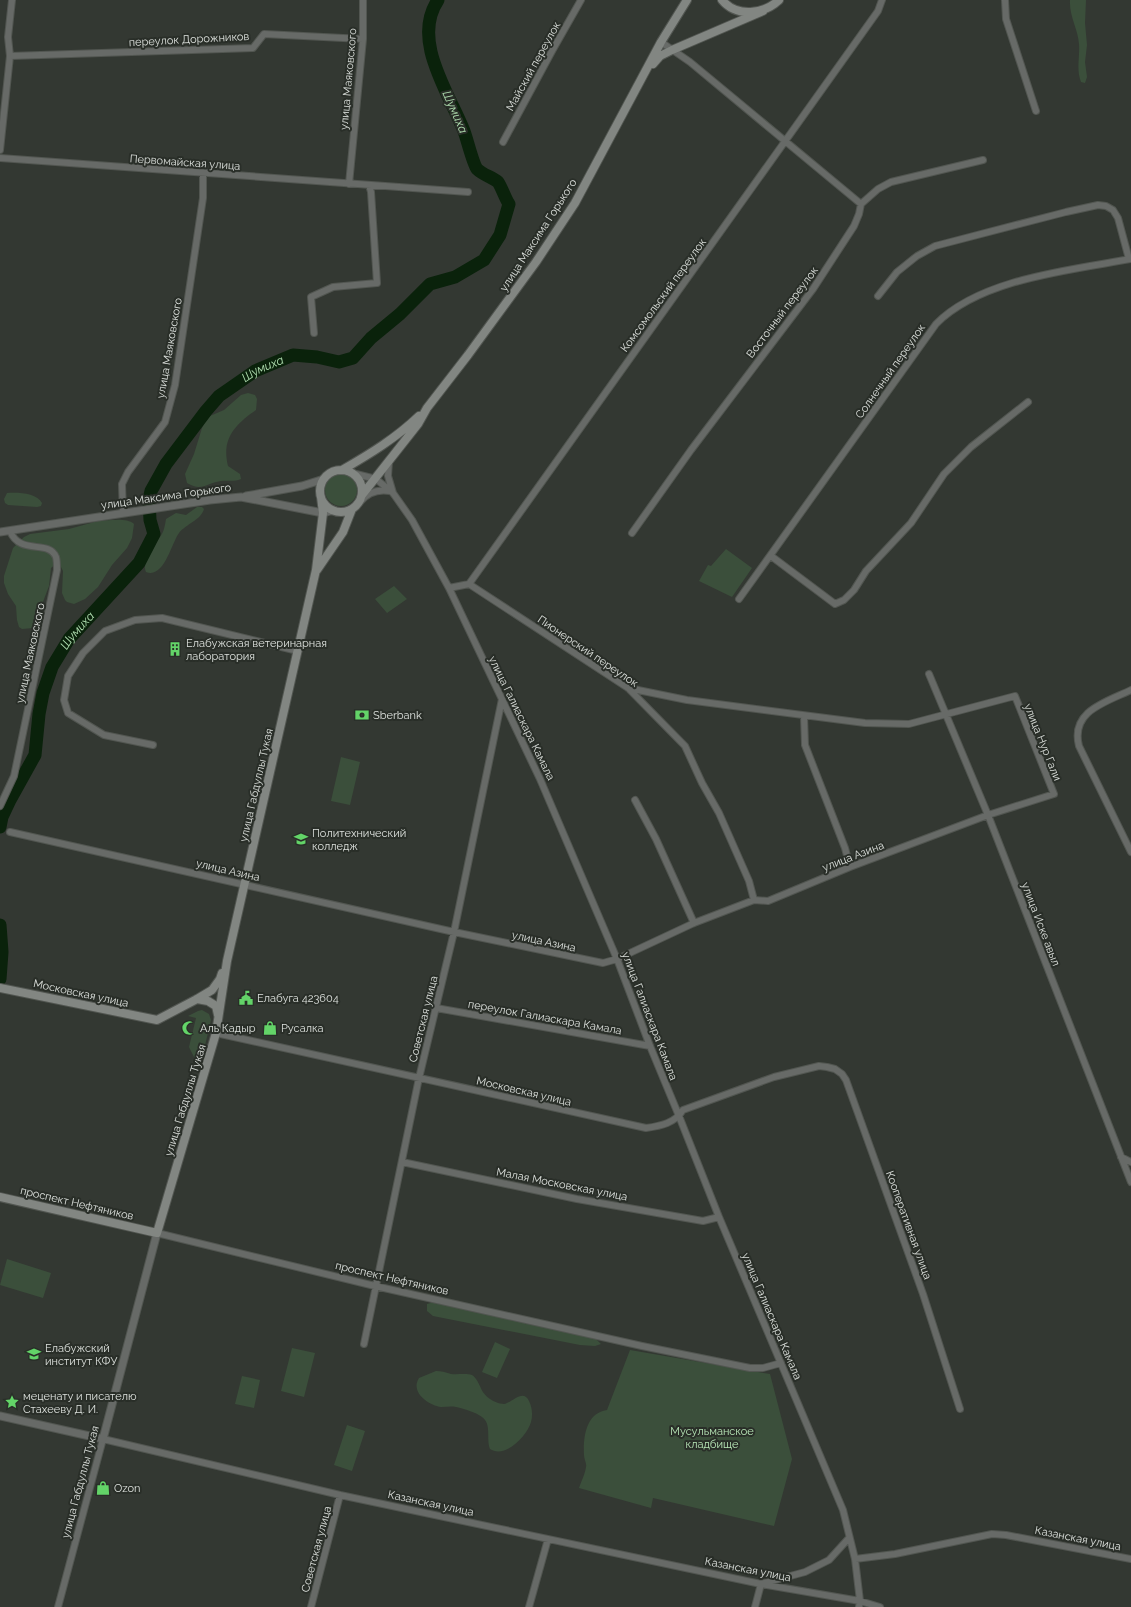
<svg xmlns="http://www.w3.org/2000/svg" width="1131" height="1607" viewBox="0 0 1131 1607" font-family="Raleway,sans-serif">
<rect width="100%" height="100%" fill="#333832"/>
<path fill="#3b4f3b" d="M 1070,0 L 1086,0 L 1085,23 L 1087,45 L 1085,62 L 1087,77 L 1085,83 L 1081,82 C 1076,69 1080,57 1079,44 C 1078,29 1069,16 1070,0 Z
M 248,393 L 255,395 L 257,399 L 256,410 C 236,424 221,438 228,466 L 240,474 L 241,479 C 234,482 228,480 221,481 C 206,483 202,492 187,483 L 185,474 L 194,454 L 202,428 L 205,422 L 210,416 L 224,410 L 241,395 Z
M325 490a16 16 0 1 1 32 0a16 16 0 1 1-32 0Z
M 7,493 C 18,492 37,493 42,503 L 41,506 L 37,507 L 8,505 L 5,503 L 4,499 Z
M 197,507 L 202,507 L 204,509 C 201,520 186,524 179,533 C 171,544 164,579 146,572 C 141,562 155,545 160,537 C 164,532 165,525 166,519 L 176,513 L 186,515 Z
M 98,521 C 108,521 126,517 134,524 L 132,538 L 127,548 L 112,565 L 98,587 L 85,599 L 74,604 L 67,602 L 65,600 L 62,593 L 63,571 L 60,565 L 56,564 L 51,568 L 49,586 L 33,628 L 22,629 L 19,627 L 17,620 L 16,606 L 8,594 L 4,583 L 4,576 L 13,548 L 24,537 L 30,534 L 69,529 Z
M 726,549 L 752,568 L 732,597 L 699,581 L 708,565 L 711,566 Z
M 394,586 L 407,599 L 387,613 L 375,599 Z
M 341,757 L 360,762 L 350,805 L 331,801 Z
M 202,1010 L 209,1014 L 211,1020 L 203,1054 L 195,1059 L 189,1047 L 196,1018 L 188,1016 L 198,1011 Z
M 7,1259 L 51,1273 L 43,1298 L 0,1285 Z
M 434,1302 L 589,1336 L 596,1339 L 601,1344 L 595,1346 L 580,1345 L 433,1316 L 427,1311 L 427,1304 Z
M 495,1342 L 510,1349 L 497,1378 L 482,1372 Z
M 292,1348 L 315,1353 L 304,1397 L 281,1391 Z
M 630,1350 L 770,1374 L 792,1459 L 774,1526 L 653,1498 L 651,1508 L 579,1488 C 581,1482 585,1474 586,1467 C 587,1464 584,1459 584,1455 C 583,1437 586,1413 607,1410 Z
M 436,1371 C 441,1371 445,1372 451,1374 C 457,1375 466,1373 472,1375 C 474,1376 475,1378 476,1379 C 481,1386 481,1393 490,1399 C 493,1401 499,1404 504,1404 C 512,1403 523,1388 529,1401 C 532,1407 533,1415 531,1422 C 527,1436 505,1459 490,1449 C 486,1439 492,1424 482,1417 C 475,1412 465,1409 456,1407 C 451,1406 446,1407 441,1407 C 428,1405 410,1392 419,1378 Z
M 242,1376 L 260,1380 L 254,1408 L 235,1404 Z
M 347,1425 L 365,1431 L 352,1471 L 334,1465 Z"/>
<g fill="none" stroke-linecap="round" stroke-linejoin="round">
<g stroke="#0a220b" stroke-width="13">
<path id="s1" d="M 0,827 L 2,817 L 10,800 L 35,755 L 39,714 L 43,693 L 52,667 L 69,639 L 139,563 L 154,534 L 150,520 L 149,499 L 151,491 L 166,464 L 206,411 L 219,396 L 255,371 L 293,355 L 317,357 L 339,362 L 353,358 L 371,338 L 400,314 L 430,284 L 455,277 L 484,260 L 500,235 L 509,204 C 505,198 502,188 498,182 C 492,177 483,175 477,169 C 473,164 467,139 464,131 C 449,93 411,40 438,0"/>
<path d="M 0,925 L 2,952 L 0,979"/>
</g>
<defs>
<path id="minor" d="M 1005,0 L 1006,19 L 1036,111
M 661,42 L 690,62 L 861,204
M 10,56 L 253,48 L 264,34 L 363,39
M 503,142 L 552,51 L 581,0
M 0,150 L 10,56 L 8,37 L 12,0
M 0,158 L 468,192
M 349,184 L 363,39 L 363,0
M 878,296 L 897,272 L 917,256 L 935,246 L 1066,212 L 1098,205 L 1106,206 L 1113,210 L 1118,218 L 1129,259
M 314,333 L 311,297 L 333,287 L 377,283 L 371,192 L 369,185
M 389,461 L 388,476 L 393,493
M 352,473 L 376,479 L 393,493 L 412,520 L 449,588 L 540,779 L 617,959 L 650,1046 L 679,1116 L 719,1217 L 843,1510 L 855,1559 L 860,1601 L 859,1607
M 360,502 C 368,492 378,489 390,491
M 123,513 L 122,484 L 128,472 L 165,422 L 175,385 L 203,198 L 203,173
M 632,533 L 691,450 L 813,289 L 854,226 L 859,214 L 861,204 L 878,189 L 891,182 L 983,160
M 771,556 L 835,604 L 844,600 L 854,590 L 866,571 L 911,523 L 944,474 L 971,447 L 1028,402
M 469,584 L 628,688 L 685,746 L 702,783 L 719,813 L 749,881 L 754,900
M 449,588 L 469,584 L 878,11 L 882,0
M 739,599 L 936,324 C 980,279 1070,270 1131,259
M 929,674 L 988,815 L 1131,1182
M 1131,690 C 1106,702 1070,711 1079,746 L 1131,852
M 804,716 L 805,745 L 845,848 L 850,867
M 153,745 L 104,735 L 68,713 L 64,700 L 68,676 L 83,653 L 105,631 L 135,620 L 162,618 L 298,651
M 635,800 L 656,839 L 694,923
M 0,806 L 14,776 L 57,570 C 57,566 57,561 56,557 C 49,539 20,556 10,531
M 10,832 L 454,932 L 603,963 L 617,959 L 694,923 L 754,900 L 768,901 L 850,867 L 988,815 L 1054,794 L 1015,696 L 909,724 L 865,723 L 687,700 L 628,688
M 436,1008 L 650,1046
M 216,1033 L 646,1128 C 661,1126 675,1123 683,1110 L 774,1077 L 819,1066 L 827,1067 L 835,1069 L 842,1074 L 846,1080 L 923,1294 L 960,1409
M 1121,1157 L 1131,1162
M 402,1162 L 577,1199 L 703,1221 L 719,1217
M 157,1233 L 375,1286 L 642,1346 L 750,1368 L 763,1368 L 781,1363
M 364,1344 L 419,1078 L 454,932 L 502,699
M 855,1559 L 895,1554 L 992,1534 L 1006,1535 L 1131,1559
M 58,1607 L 103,1439 L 340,1495 L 761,1584 L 860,1601 L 880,1607
M 311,1607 L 340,1495
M 529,1607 L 548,1539
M 755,1607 L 761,1584 L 805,1572 L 829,1560 L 849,1538"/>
<path id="tertiary" d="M 246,496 L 302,486 L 324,479
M 0,532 L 210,500 L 241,497 L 323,513 L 334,510
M 0,1416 L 103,1439 L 157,1233"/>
<path id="secondary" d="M 722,0 C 737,18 764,14 779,0
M 653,64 L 660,56 L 672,50 L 763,11
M 342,470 C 370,454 396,438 419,416
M320 491a21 21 0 1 1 42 0a21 21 0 1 1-42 0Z
M 362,495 L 418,424 L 427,408 L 468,355 L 536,262 L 575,203 L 661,42 L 687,0
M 317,570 L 343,532 L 352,509
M 0,988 L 157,1020 L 197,999 L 212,990 L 220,979 L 222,973
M 197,999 L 208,1001 L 216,1006 L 218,1015
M 0,1197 L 157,1233 L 216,1033 L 227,961 L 316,570 L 323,513 L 321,497"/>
</defs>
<use href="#minor" stroke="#525651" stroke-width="8"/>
<use href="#tertiary" stroke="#525651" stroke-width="9"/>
<use href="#secondary" stroke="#525651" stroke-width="10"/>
<use href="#minor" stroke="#676a67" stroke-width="6"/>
<use href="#tertiary" stroke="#676a67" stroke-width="7"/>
<use href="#secondary" stroke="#828682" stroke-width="8"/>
</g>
<defs>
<symbol id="building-bare" viewBox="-9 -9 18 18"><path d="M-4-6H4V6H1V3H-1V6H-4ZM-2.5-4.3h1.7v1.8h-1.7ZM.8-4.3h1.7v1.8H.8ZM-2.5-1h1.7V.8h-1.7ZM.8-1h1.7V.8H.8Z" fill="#63d468" stroke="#292e28" stroke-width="2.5" paint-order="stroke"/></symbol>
<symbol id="bank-bare" viewBox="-9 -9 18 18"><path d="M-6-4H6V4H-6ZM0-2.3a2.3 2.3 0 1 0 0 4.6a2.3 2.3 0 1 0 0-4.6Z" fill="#63d468" stroke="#292e28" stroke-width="2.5" paint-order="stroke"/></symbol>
<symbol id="university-bare" viewBox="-9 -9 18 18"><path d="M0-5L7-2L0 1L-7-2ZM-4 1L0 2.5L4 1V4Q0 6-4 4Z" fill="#63d468" stroke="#292e28" stroke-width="2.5" paint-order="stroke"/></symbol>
<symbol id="civic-bare" viewBox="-9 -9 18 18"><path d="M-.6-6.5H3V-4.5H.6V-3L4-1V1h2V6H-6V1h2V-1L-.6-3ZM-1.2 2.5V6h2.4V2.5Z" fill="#63d468" stroke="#292e28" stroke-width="2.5" paint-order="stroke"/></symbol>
<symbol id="mosque-bare" viewBox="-9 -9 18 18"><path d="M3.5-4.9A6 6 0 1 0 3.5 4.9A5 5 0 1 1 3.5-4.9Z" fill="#63d468" stroke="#292e28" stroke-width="2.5" paint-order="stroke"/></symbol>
<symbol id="shop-bare" viewBox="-9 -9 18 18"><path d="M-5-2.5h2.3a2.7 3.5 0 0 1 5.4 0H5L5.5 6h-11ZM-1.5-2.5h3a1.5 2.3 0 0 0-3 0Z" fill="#63d468" stroke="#292e28" stroke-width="2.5" paint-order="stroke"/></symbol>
<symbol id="sight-bare" viewBox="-9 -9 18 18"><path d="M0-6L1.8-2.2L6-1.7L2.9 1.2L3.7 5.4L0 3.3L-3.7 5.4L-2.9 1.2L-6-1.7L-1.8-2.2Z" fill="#63d468" stroke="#292e28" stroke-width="2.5" paint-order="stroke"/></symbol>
</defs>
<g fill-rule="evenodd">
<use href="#building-bare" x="165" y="639" width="20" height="20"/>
<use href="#bank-bare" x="352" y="705" width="20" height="20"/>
<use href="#university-bare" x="291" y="829" width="20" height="20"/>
<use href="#civic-bare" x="236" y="988" width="20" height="20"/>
<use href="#mosque-bare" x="179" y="1018" width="20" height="20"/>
<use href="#shop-bare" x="260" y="1018" width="20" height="20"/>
<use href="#university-bare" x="24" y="1344" width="20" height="20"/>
<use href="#sight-bare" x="2" y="1392" width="20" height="20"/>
<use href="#shop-bare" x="93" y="1478" width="20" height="20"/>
</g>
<g text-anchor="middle" stroke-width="4" stroke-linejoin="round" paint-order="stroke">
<g font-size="11" fill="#dde1dd" stroke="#292e28">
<text transform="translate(189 39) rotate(-3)" y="4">переулок Дорожников</text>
<text transform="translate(533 66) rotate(-61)" y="4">Майский переулок</text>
<text transform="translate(348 79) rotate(-85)" y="4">улица Маяковского</text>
<text transform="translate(185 162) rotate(4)" y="4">Первомайская улица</text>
<text transform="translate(538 235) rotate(-57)" y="4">улица Максима Горького</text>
<text transform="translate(663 295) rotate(-54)" y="4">Комсомольский переулок</text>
<text transform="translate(782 312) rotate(-53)" y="4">Восточный переулок</text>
<text transform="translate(169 348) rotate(-80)" y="4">улица Маяковского</text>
<text transform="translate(890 371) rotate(-55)" y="4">Солнечный переулок</text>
<text transform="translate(166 496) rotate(-8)" y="4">улица Максима Горького</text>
<text transform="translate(588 651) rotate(34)" y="4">Пионерский переулок</text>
<text transform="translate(30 653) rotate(-78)" y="4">улица Маяковского</text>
<text transform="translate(522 718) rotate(64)" y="4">улица Галиаскара Камала</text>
<text transform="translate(1043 742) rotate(68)" y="4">улица Нур Гали</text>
<text transform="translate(256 785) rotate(-77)" y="4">улица Габдуллы Тукая</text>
<text transform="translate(853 856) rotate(-21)" y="4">улица Азина</text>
<text transform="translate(228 870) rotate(13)" y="4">улица Азина</text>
<text transform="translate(1041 924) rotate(69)" y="4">улица Иске авыл</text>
<text transform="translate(544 941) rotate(12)" y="4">улица Азина</text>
<text transform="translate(81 993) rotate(12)" y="4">Московская улица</text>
<text transform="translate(650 1016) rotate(69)" y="4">улица Галиаскара Камала</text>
<text transform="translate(545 1017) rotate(10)" y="4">переулок Галиаскара Камала</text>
<text transform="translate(423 1019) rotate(-76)" y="4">Советская улица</text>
<text transform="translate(524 1091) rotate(13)" y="4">Московская улица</text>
<text transform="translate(185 1100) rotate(-73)" y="4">улица Габдуллы Тукая</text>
<text transform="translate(562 1184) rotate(11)" y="4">Малая Московская улица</text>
<text transform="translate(77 1203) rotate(13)" y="4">проспект Нефтяников</text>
<text transform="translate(909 1225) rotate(70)" y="4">Кооперативная улица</text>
<text transform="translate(392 1278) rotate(13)" y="4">проспект Нефтяников</text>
<text transform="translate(772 1316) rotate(67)" y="4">улица Галиаскара Камала</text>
<text transform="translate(80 1482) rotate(-75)" y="4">улица Габдуллы Тукая</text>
<text transform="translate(431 1503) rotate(12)" y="4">Казанская улица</text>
<text transform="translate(1078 1538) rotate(11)" y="4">Казанская улица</text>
<text transform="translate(316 1549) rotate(-75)" y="4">Советская улица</text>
<text transform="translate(748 1569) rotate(11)" y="4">Казанская улица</text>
</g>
<g font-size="11" fill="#dde1dd" stroke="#292e28" text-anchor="start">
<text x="186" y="647">Елабужская ветеринарная<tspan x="186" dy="13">лаборатория</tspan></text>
<text x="373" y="719">Sberbank</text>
<text x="312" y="837">Политехнический<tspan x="312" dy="13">колледж</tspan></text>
<text x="257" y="1002">Елабуга 423604</text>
<text x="200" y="1032">Аль Кадыр</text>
<text x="281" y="1032">Русалка</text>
<text x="45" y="1352">Елабужский<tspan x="45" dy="13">институт КФУ</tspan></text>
<text x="23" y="1400">меценату и писателю<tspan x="23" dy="13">Стахееву Д. И.</tspan></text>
<text x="114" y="1492">Ozon</text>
</g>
<g font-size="11" fill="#b9e8b8" stroke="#292e28">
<text x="712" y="1435">Мусульманское<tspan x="712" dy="13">кладбище</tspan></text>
</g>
<g font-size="12" font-style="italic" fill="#b2e1b2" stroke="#292e28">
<text transform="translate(455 112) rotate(66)" y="4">Шумиха</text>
<text dy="4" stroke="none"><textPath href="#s1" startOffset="552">Шумиха</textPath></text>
<text dy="4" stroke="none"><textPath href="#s1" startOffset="215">Шумиха</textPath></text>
</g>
</g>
</svg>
